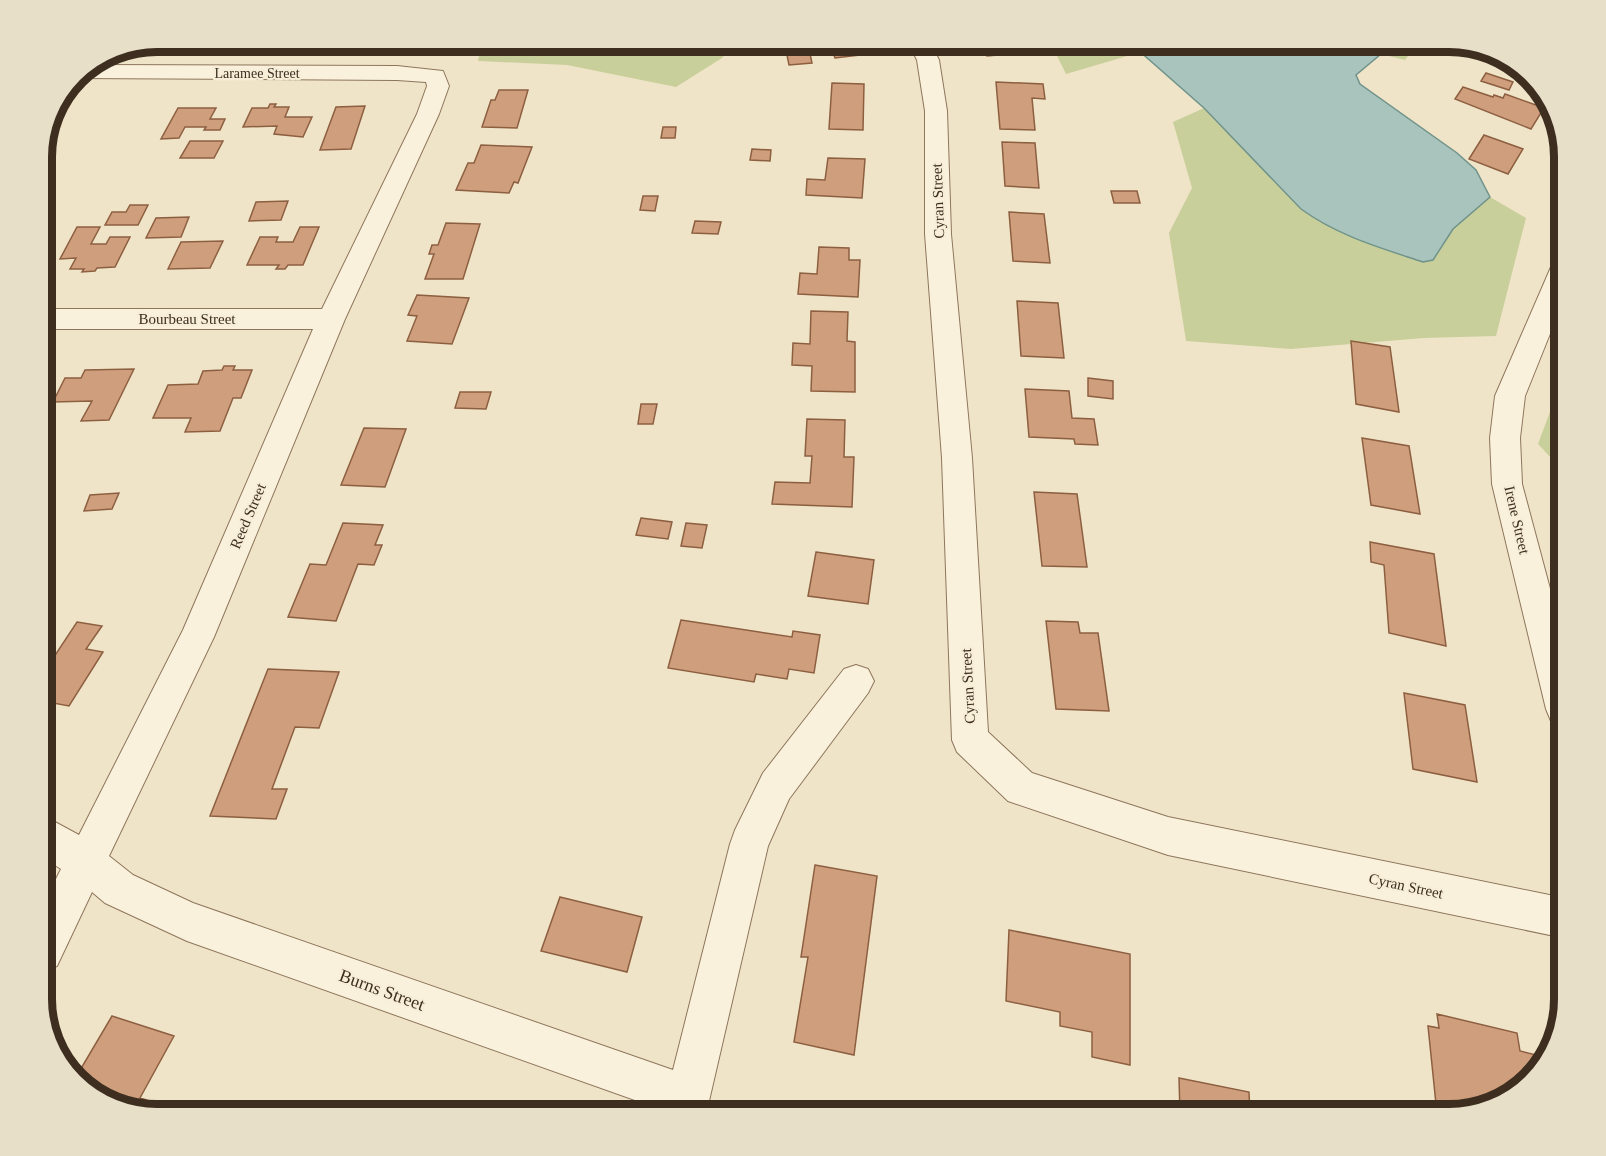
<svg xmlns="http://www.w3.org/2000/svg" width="1606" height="1156" viewBox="0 0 1606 1156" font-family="Georgia,serif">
<rect width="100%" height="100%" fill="#f0e4c8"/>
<path fill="#c9cf9b" d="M 482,42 L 735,42 L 722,58 L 676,87 L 567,65 L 478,61 Z
M 1050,42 L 1129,42 L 1141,52 L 1066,74 Z
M 1387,42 L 1419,42 L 1405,60 L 1381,54 Z
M 1204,108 L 1301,209 C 1338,236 1381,247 1423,262 L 1433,260 L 1453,229 L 1490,197 L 1526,218 L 1496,336 L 1424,338 L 1291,349 L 1186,341 L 1169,233 L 1192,188 L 1173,122 Z
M 1564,374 L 1564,472 L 1538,444 Z"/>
<path fill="#a9c4bc" stroke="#6f938a" stroke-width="1.5" d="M 1129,42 L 1387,42 L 1381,54 L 1356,75 L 1360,84 L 1457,153 L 1476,170 L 1490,197 L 1453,229 L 1433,260 L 1423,262 C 1381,248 1338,236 1301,209 L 1204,108 Z"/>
<path fill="#cf9f7d" stroke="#8d5f41" stroke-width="1.5" d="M 829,42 L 863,42 L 868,54 L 835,58 Z
M 980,42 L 1014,42 L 1020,53 L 987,56 Z
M 809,49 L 812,63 L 789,65 L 786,50 Z
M 1498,60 L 1518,66 L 1529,79 L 1509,72 L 1513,64 Z
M 1486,73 L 1513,82 L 1509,90 L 1481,81 Z
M 996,82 L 1043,84 L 1045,99 L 1032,98 L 1035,130 L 1000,129 Z
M 832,83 L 864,84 L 863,130 L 829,129 Z
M 1463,87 L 1493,97 L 1494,95 L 1503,98 L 1505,94 L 1544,108 L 1531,129 L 1455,99 Z
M 499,90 L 528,90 L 517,128 L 482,127 L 491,100 L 495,100 Z
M 270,104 L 276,104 L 274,107 L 289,107 L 285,117 L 312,117 L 303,137 L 274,134 L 277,126 L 243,127 L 252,108 L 268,108 Z
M 365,106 L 351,149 L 320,150 L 336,107 Z
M 178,108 L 216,108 L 210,119 L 225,119 L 220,130 L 204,130 L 206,127 L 185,127 L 179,138 L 161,139 Z
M 663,127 L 676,127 L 675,138 L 661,138 Z
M 1484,135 L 1523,149 L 1508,174 L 1469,159 Z
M 190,141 L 223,141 L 214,158 L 180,158 Z
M 1002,142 L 1035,143 L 1039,188 L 1005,186 Z
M 481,145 L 532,147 L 518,183 L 514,182 L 509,193 L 456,190 L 468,163 L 474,163 Z
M 752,149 L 771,150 L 770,161 L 750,160 Z
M 828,158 L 865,159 L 862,198 L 806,195 L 807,179 L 825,180 Z
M 1111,191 L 1137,191 L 1140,203 L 1114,203 Z
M 643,196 L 658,196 L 655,211 L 640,210 Z
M 288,201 L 281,220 L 249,221 L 256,202 Z
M 130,205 L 148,205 L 138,225 L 105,225 L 112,212 L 126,212 Z
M 1009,212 L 1044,214 L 1050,263 L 1013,261 Z
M 189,217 L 181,237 L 146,238 L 156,218 Z
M 695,221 L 721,222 L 718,234 L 692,233 Z
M 446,223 L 480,224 L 463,279 L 425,279 L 434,254 L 429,254 L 432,245 L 438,245 Z
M 77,227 L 100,227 L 91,244 L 106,244 L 110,237 L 130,237 L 115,267 L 97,268 L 95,271 L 82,272 L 84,269 L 70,269 L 76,258 L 60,259 Z
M 300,227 L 319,227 L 303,265 L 288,265 L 285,269 L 276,269 L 279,265 L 247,265 L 260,237 L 278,237 L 276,242 L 293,242 Z
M 223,241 L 210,268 L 168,269 L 181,242 Z
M 819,247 L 849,248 L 849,260 L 860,260 L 858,297 L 798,294 L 800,273 L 817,274 Z
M 417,295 L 469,298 L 452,344 L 407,341 L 417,316 L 408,315 Z
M 1017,301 L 1058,303 L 1064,358 L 1021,356 Z
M 811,311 L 848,312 L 847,341 L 855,342 L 855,392 L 811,391 L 812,366 L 792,365 L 793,343 L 810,344 Z
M 1351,341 L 1390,347 L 1399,412 L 1356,404 Z
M 224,366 L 235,366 L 233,370 L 252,370 L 241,398 L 233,398 L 220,431 L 185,432 L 191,418 L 153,418 L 168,385 L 198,384 L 203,371 L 222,370 Z
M 134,369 L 109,420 L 81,421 L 92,401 L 53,402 L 65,378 L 81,378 L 85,370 Z
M 1088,378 L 1113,381 L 1113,399 L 1088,396 Z
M 1025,389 L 1069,391 L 1072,418 L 1094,419 L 1098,445 L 1075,444 L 1074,439 L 1029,437 Z
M 460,392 L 491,392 L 486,409 L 455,408 Z
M 641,404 L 657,404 L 653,424 L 638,424 Z
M 807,419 L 845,420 L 844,457 L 854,457 L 852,507 L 772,504 L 775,482 L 810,483 L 812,456 L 805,456 Z
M 364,428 L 406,429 L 385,487 L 341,485 Z
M 1362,438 L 1409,446 L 1420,514 L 1371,505 Z
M 1034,492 L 1077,494 L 1087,567 L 1042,566 Z
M 119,493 L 112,509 L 84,511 L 90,495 Z
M 641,518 L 672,522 L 668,539 L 636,535 Z
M 343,523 L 383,525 L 375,545 L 382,545 L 374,565 L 358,564 L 336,621 L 288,617 L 310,564 L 326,565 Z
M 686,523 L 707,525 L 702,548 L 681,546 Z
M 1370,542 L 1434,554 L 1446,646 L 1389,633 L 1384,565 L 1371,562 Z
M 816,552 L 874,560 L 868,604 L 808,596 Z
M 681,620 L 792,637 L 793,631 L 820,635 L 814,673 L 789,669 L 787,679 L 756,674 L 754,682 L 668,668 Z
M 1046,621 L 1078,622 L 1080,633 L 1098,633 L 1109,711 L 1056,709 Z
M 77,622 L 102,626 L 86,649 L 103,652 L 69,706 L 42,701 L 42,675 Z
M 268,669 L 339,672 L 319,728 L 295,727 L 272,789 L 287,789 L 276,819 L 210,816 Z
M 1404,693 L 1465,705 L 1477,782 L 1413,769 Z
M 815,865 L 877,876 L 854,1055 L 794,1042 L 808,957 L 801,957 Z
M 560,897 L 642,917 L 627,972 L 541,951 Z
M 1009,930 L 1130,954 L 1130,1065 L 1092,1057 L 1092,1032 L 1060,1026 L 1060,1012 L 1006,1001 Z
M 1437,1014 L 1517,1033 L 1520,1051 L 1544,1057 L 1540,1068 L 1500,1102 L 1463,1111 L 1436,1104 L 1428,1026 L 1439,1028 Z
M 112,1016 L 174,1036 L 140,1098 L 150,1101 L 146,1110 L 88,1090 L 76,1077 Z
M 1179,1078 L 1249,1092 L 1250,1114 L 1180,1114 Z"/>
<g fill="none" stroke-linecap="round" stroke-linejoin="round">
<defs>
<path id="minor" d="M 908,42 L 930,42 L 939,60 L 947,111 L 951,234 L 972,458 L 988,732 L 1032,773 L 1168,817 L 1564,898 L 1564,938 L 1168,855 L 1008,801 L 957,752 L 952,740 L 942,458 L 925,234 L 925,111 L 917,60 Z
M 96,65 L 397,66 L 443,71 L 449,86 L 439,114 L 345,319 L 214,637 L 109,856 L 133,875 L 193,903 L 673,1070 L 730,844 L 735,830 L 763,773 L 844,669 L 856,665 L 868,669 L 874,681 L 868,693 L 789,799 L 768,846 L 706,1114 L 662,1114 L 663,1110 L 187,941 L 105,903 L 92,892 L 57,966 L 42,971 L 42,907 L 61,869 L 42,857 L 42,815 L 79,835 L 183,630 L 313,329 L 42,329 L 42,309 L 322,309 L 417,114 L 427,86 L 426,82 L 397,80 L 76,78 L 81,71 Z
M 1564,258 L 1564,299 L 1525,396 L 1520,438 L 1522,484 L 1564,641 L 1564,726 L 1551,721 L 1546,709 L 1492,484 L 1490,438 L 1495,396 L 1551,267 L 1555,261 Z"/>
</defs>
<use href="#minor" stroke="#8d765c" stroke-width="2"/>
<use href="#minor" fill="#faf1dc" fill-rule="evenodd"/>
</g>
<g text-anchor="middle" stroke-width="4.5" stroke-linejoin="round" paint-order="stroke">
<g font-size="14" fill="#3d2e20" stroke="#f7eed8">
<text x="257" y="78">Laramee Street</text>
</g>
<g font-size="15" fill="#3d2e20" stroke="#f7eed8">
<text transform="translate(938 201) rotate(-92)" y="5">Cyran Street</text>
<text x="187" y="324">Bourbeau Street</text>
<text transform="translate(248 516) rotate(-67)" y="5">Reed Street</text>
<text transform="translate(1517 520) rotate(77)" y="5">Irene Street</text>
<text transform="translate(968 686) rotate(-93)" y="5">Cyran Street</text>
<text transform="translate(1406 886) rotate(12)" y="5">Cyran Street</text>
</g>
<g font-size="18" fill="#3d2e20" stroke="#f7eed8">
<text transform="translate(382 990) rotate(20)" y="6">Burns Street</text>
</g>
</g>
<path d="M0 0H1606V1156H0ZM157 52H1449A105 105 0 0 1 1554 157V999A105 105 0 0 1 1449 1104H157A105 105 0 0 1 52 999V157A105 105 0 0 1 157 52Z" fill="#e8dfc9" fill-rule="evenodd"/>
<path fill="none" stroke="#3d2e20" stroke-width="8" d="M157 52H1449A105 105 0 0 1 1554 157V999A105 105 0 0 1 1449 1104H157A105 105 0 0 1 52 999V157A105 105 0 0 1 157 52Z"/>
</svg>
